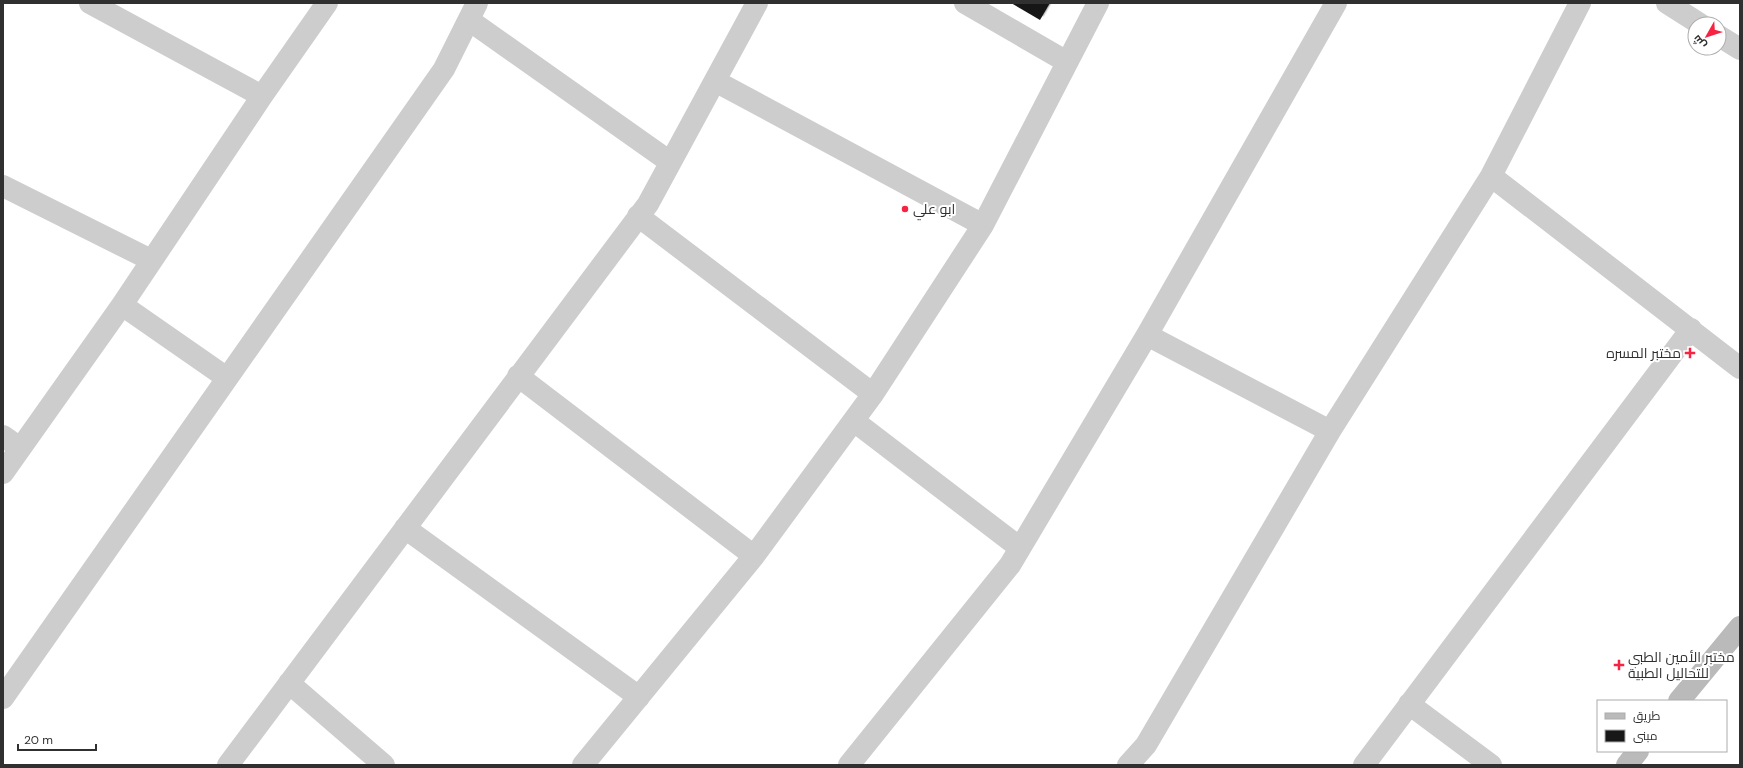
<svg xmlns="http://www.w3.org/2000/svg" width="1743" height="768" viewBox="0 0 1743 768" font-family="'DM Sans',Cairo,sans-serif">
<defs>
<filter id="shadow"><feDropShadow dx="3.5" dy="-3.5" stdDeviation="0" flood-color="#0004"/></filter>
</defs>
<rect width="100%" height="100%" fill="#fff"/>
<path fill="#171717" filter="url(#shadow)" d="M 1011,3 L 1050,3 L 1040,20 Z"/>
<g fill="none" stroke-linecap="round" stroke-linejoin="round">
<path stroke="#cdcdcd" stroke-width="22" d="M 90,3 L 262,96
M 965,3 L 1067,62
M 1667,3 L 1700,24
M 469,20 L 670,162
M 1719,36 L 1740,49
M 715,81 L 983,225
M 1491,176 L 1740,368
M 3,186 L 151,260
M 638,216 L 873,394
M 122,305 L 227,378
M 1147,335 L 1330,431
M 518,376 L 754,556
M 854,421 L 1020,548
M 3,436 L 20,448
M 3,473 L 122,305 L 262,96 L 327,3
M 405,528 L 639,697
M 289,683 L 384,765
M 3,698 L 444,69 L 477,3
M 1409,704 L 1491,765
M 228,765 L 648,204 L 757,3
M 583,765 L 754,556 L 873,394 L 983,225 L 1098,3
M 849,765 L 1010,565 L 1147,335 L 1336,3
M 1128,765 L 1146,745 L 1330,431 L 1491,176 L 1580,3
M 1364,765 L 1691,329"/>
<path stroke="#bababa" stroke-width="22" d="M 1679,701 L 1740,627
M 1627,765 L 1638,751"/>
</g>
<g fill="#f72342" stroke="#fff" stroke-width="1.5">
<circle cx="905" cy="209" r="4"/>
<path d="M1688 347h4v4h4v4h-4v4h-4v-4h-4v-4h4z"/>
<path d="M1617 659h4v4h4v4h-4v4h-4v-4h-4v-4h4z"/>
</g>
<g text-anchor="middle" stroke-width="4" stroke-linejoin="round" paint-order="stroke">
<g font-size="14" fill="#303030" stroke="#fff" text-anchor="start">
<text x="913" y="214">ابو علي</text>
<text x="1681" y="358" text-anchor="end">مختبر المسره</text>
<text x="1628" y="662">مختبر الأمين الطبي<tspan x="1628" dy="16">للتحاليل الطبية</tspan></text>
</g>
</g>
<rect width="1743" height="768" fill="none" stroke="#303030" stroke-width="8"/>
<rect x="1597" y="700" width="130" height="52" fill="#ffffff" stroke="#acacac"/>
<rect x="1605" y="713" width="20" height="6" fill="#bababa" stroke="#acacac"/>
<text x="1633" y="720" font-size="12" fill="#303030">طريق</text>
<rect x="1605" y="730" width="20" height="12" fill="#171717" stroke="#acacac"/>
<text x="1633" y="740" font-size="12" fill="#303030">مبنى</text>
<g transform="translate(1707 36) rotate(231)"><circle r="19" fill="#ffffff" stroke="#acacac"/>
<path d="M0-3L7 15L0 10L-7 15Z" fill="#f72342"/>
<text y="-6" font-size="11" font-weight="bold" text-anchor="middle" fill="#303030">ش</text>
</g>
<path d="M18 744v6h78v-6" fill="none" stroke="#303030" stroke-width="2"/>
<text x="24" y="744" font-size="12" fill="#303030" stroke="#ffffff" stroke-width="3" paint-order="stroke">20 m</text>
</svg>
